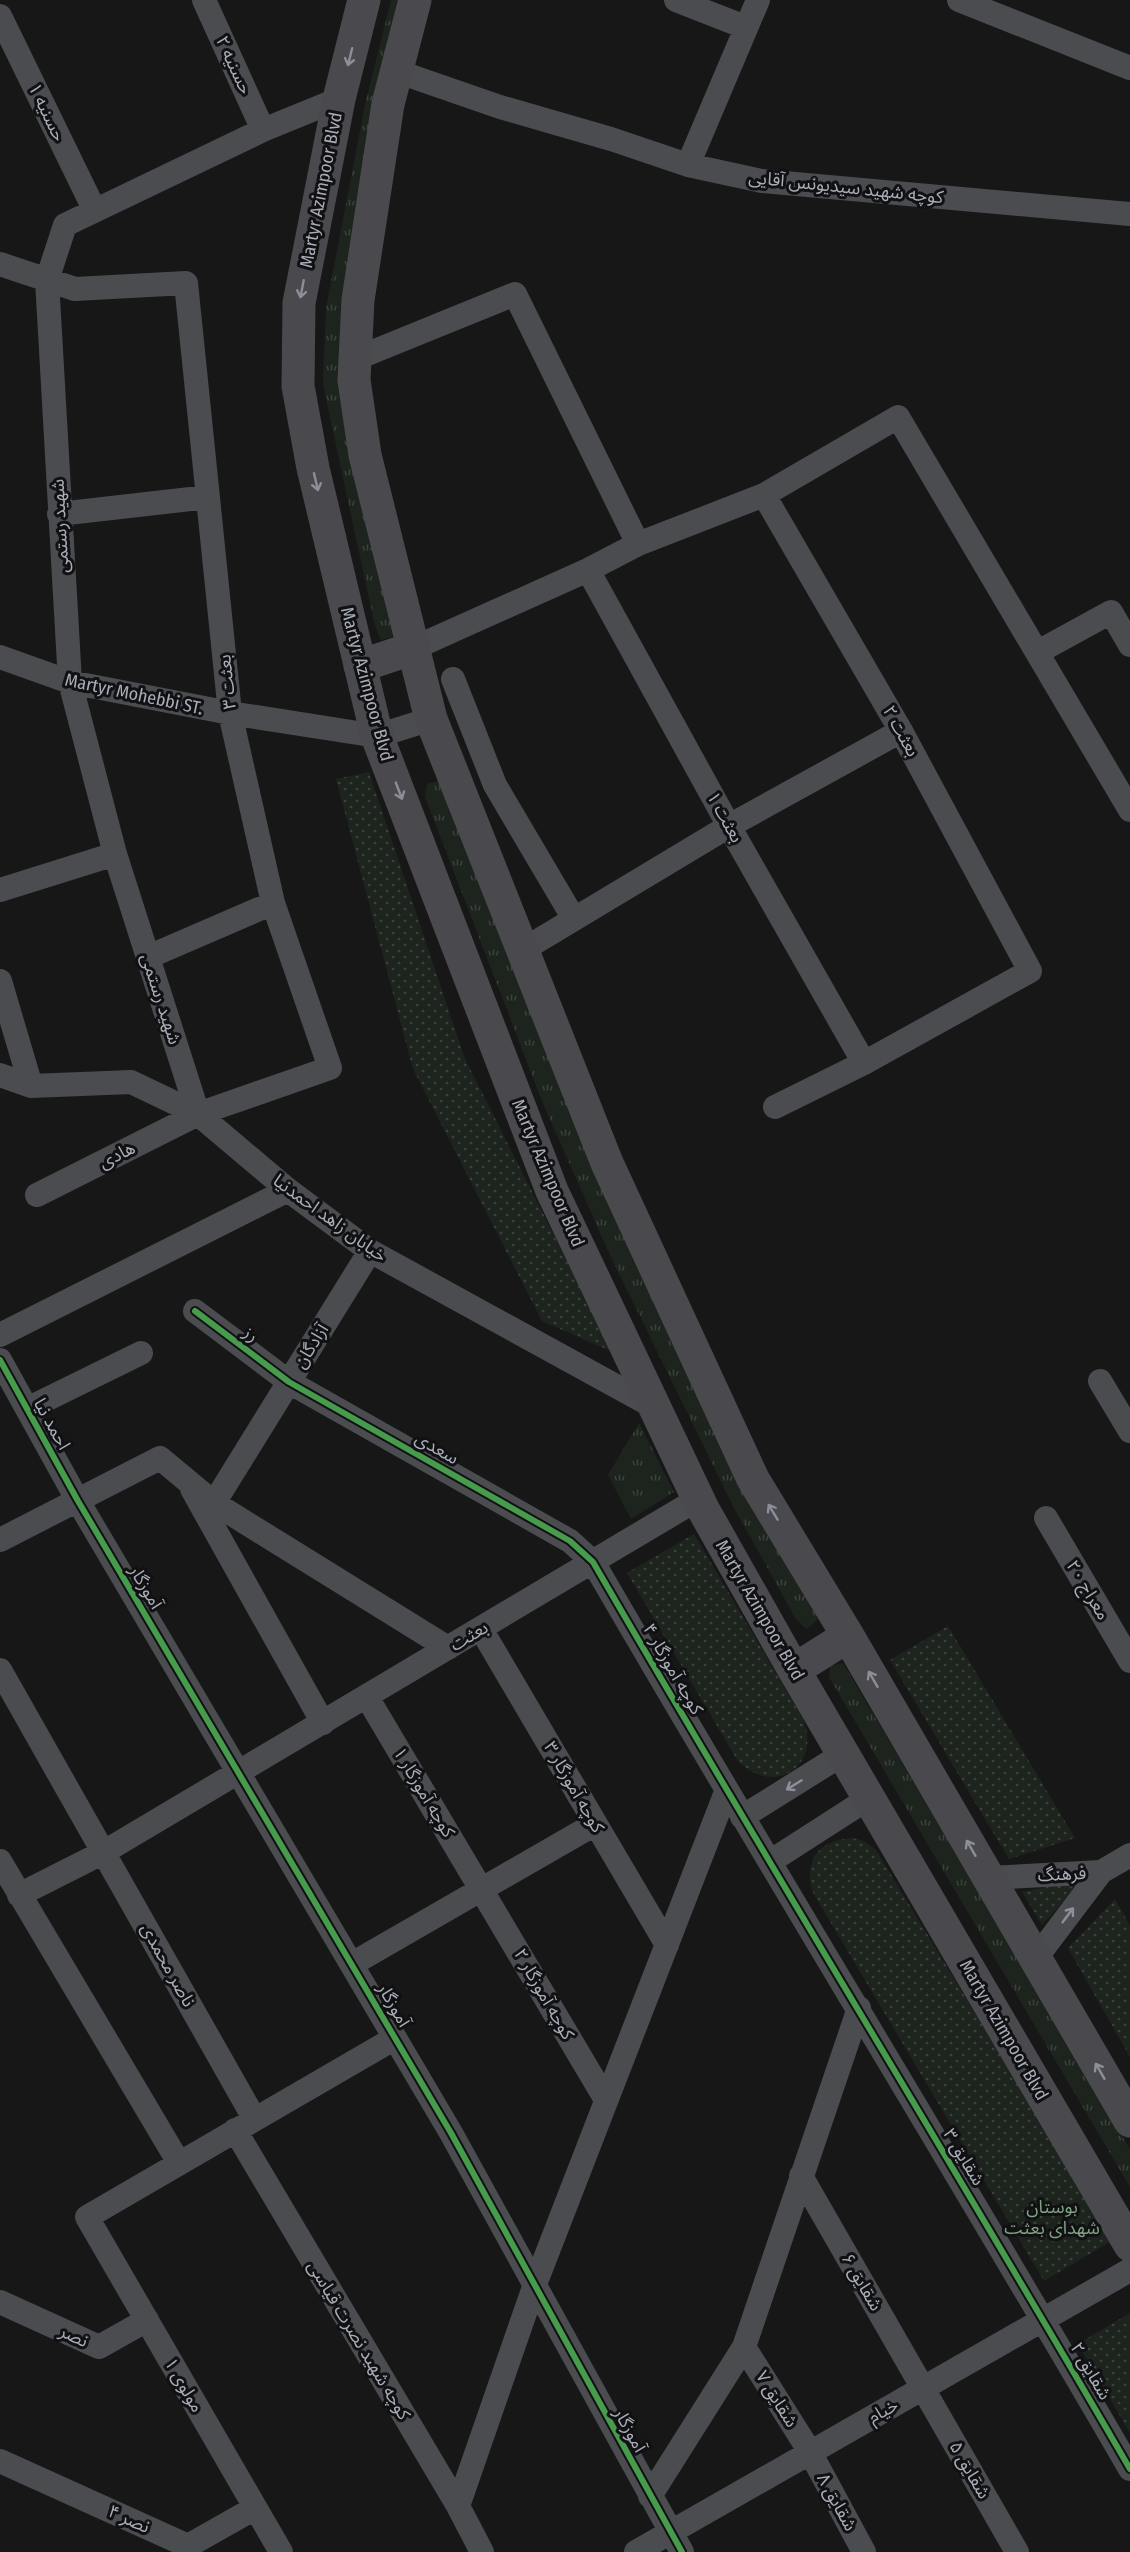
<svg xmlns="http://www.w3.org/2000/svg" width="1130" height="2552" viewBox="0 0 1130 2552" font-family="'Fira Sans Condensed','Noto Sans Arabic',sans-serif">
<defs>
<pattern id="grass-tufts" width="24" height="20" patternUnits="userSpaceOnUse" patternTransform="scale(1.5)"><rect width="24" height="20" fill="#1d241e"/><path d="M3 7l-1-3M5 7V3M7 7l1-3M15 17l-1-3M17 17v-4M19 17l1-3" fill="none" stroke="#3b413d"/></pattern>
<pattern id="park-dots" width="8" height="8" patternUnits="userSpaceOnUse" patternTransform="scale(1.5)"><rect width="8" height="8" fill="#1d241e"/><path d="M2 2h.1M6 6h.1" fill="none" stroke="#3b413d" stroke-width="1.8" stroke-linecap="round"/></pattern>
</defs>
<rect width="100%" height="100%" fill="#171717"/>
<path fill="url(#grass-tufts)" d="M 391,0 L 408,0 L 351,257 L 397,621 L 392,637 L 381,640 L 375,626 L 323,384 L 326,308 L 365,105 Z
M 440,780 L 448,794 C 505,948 564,1101 630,1250 C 686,1376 753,1498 818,1619 L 807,1629 L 796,1619 L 733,1506 L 609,1253 L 542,1101 L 425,797 L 427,784 Z
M 639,1423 L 674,1492 L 631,1519 L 608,1475 Z
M 843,1663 L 1130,2149 L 1130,2187 L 829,1677 L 830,1666 Z"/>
<path fill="url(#park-dots)" d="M 369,772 L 465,1059 L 613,1352 L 542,1321 L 413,1069 L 336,779 Z
M 694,1534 L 803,1719 C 823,1768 770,1799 736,1758 L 627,1573 Z
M 948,1626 L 1075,1838 L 1009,1859 L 890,1660 Z
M 853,1838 L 866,1842 L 876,1850 L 1113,2240 L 1044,2281 L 812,1891 C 804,1858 820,1840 853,1838 Z
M 1084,1879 L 1042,1925 L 1022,1892 Z
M 1115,1899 L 1130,1926 L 1130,2057 L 1068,1948 Z
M 1130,2313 L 1130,2433 L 1078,2344 Z"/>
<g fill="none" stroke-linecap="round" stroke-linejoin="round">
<path stroke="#4b4c50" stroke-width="24" d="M 204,0 L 263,130
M 676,0 L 745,27
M 959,0 L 1130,68
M 0,16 L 94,209
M 396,71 L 500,107 L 611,139 L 688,165 L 762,181 L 1130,214
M 688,165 L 758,0
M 0,264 L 75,289 L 186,283 L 230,713 L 273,903 L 330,1068 L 198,1114 L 37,1195
M 355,359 L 515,294 L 638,544
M 764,495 L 901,731 L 1030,971 L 864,1063 L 775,1107
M 59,514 L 208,497
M 588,570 L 729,826 L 864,1063
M 414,648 L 588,570 L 638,544 L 764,495 L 898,417 L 1130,810
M 1038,652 L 1111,612 L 1130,645
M 0,657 L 70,682 L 230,713 L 377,736 L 431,719
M 453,679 L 495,785 L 574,919
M 0,890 L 115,854
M 521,951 L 729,826 L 901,731
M 148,957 L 273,903
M 0,981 L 31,1086
M 0,1075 L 31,1086 L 131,1082 L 198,1114 L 288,1190 L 370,1251 L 654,1407
M 198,1114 L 115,854 L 70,682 L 47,280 L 65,225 L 263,130 L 339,99
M 195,1311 L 289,1382 L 570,1541 L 593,1562 C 769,1866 954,2165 1130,2469
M 0,1335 L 288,1190
M 0,1360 L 78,1501 L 451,2133 L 682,2552
M 1100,1381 L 1130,1431
M 27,1409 L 141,1353
M 192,1489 L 323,1723
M 214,1503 L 370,1251
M 1046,1518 L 1130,1661
M 0,1540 L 160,1458 L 214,1503 L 448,1648
M 481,1629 L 667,1945
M 0,1670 L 254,2118
M 367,1697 L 606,2100
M 742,1817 L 843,1754
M 0,1861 L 179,2163
M 771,1861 L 869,1798
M 989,1878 L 1101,1872 L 1130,1855
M 19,1895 L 104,1852 L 698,1499
M 1036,1958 L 1101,1872
M 352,1964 L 595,1824
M 235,2130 L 458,2506 L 482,2552
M 801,2176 L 1017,2552
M 0,2302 L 99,2347 L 147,2320
M 744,2347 L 810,2452 L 864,2552
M 0,2461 L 188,2546 L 255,2508
M 650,2496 L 744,2347 L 859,2008
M 458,2506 L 534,2287 L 726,1792
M 281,2552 L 87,2217 L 395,2038
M 636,2552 L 1130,2270"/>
<path stroke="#4a4a4e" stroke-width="33" d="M 364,0 L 339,99 L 299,303 L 298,386 L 313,468 L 377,736 L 552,1191 L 703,1509 L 794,1670 L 1130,2245
M 415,0 L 388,104 L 358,300 L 354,380 L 365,455 L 431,719 L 607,1163 L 753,1479 L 848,1636 L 1130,2121
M 360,666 L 414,648
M 794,1670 L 848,1636"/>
<defs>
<path id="cycleway" d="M 195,1311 L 289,1382 L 570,1541 L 593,1562 C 769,1866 954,2165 1130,2469
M 0,1360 L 78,1501 L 451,2133 L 682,2552"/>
</defs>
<use href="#cycleway" stroke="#111113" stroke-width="10"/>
<use href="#cycleway" stroke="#469c4c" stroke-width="6"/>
</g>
<defs><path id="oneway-shaft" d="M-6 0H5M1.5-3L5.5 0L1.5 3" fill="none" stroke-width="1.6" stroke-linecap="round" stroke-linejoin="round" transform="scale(1.5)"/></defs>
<g stroke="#8c8f98">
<use href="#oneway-shaft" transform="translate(350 57) rotate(104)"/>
<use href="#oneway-shaft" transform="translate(302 289) rotate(101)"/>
<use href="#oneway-shaft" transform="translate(316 482) rotate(77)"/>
<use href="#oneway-shaft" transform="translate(399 791) rotate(69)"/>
<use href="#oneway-shaft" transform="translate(773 1512) rotate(-121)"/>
<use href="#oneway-shaft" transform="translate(873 1679) rotate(-120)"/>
<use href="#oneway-shaft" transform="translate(971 1848) rotate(-120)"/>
<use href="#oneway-shaft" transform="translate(1100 2071) rotate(-120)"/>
</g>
<g stroke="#8c9099">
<use href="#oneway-shaft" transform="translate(794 1785) rotate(148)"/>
<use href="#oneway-shaft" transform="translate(1068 1915) rotate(-53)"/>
</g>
<g text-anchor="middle" stroke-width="6" stroke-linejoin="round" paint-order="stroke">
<g font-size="18" fill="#a8adb8" stroke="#111113">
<text transform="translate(234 65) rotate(65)" y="6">حسنیه ۲</text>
<text transform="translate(47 112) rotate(64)" y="6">حسنیه ۱</text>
<text transform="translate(846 187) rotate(6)" y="6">کوچه شهید سیدیونس آقایی</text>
<text transform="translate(321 190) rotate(-79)" y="6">Martyr Azimpoor Blvd</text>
<text transform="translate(60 526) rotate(-93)" y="6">شهید رستمی</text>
<text transform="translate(227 682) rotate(-96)" y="6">بعثت ۳</text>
<text transform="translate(367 684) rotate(75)" y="6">Martyr Azimpoor Blvd</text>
<text transform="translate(134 694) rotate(12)" y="6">Martyr Mohebbi ST.</text>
<text transform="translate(901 731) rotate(61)" y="6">بعثت ۲</text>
<text transform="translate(725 817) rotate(61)" y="6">بعثت ۱</text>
<text transform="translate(161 999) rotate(72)" y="6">شهید رستمی</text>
<text transform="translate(117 1155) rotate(-27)" y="6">هادی</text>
<text transform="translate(548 1173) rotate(67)" y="6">Martyr Azimpoor Blvd</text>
<text transform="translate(330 1218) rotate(36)" y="6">خیابان زاهد احمدنیا</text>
<text transform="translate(251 1334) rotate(37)" y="6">رز</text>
<text transform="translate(311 1346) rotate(-58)" y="6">آزادگان</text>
<text transform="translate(52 1424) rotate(61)" y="6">احمد نیا</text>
<text transform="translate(437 1448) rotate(30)" y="6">سعدی</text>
<text transform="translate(146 1587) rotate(59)" y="6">آموزگار</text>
<text transform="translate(1088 1590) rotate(59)" y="6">معراج ۲۰</text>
<text transform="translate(760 1610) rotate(60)" y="6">Martyr Azimpoor Blvd</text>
<text transform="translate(469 1636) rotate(-31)" y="6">بعثت</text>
<text transform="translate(673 1669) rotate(60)" y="6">کوچه آموزگار ۴</text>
<text transform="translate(574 1787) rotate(60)" y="6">کوچه آموزگار ۳</text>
<text transform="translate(424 1792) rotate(59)" y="6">کوچه آموزگار ۱</text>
<text transform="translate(1062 1874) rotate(-3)" y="6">فرهنگ</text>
<text transform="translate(168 1965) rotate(61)" y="6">ناصر محمدی</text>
<text transform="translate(544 1994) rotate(60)" y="6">کوچه آموزگار ۲</text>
<text transform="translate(394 2005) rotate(60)" y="6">آموزگار</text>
<text transform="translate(1004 2030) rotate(60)" y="6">Martyr Azimpoor Blvd</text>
<text transform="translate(964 2157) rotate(59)" y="6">شقایق ۳</text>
<text transform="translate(862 2282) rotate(60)" y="6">شقایق ۶</text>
<text transform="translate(74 2336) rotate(25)" y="6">نصر</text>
<text transform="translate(359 2340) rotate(59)" y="6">کوچه شهید نصرت قیاسی</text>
<text transform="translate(1091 2371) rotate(60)" y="6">شقایق ۲</text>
<text transform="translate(184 2385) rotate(60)" y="6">مولوی ۱</text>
<text transform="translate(777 2399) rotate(58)" y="6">شقایق ۷</text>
<text transform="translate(883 2411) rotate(-29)" y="6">خیام</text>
<text transform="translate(630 2430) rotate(61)" y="6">آموزگار</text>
<text transform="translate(970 2470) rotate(60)" y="6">شقایق ۵</text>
<text transform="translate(837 2502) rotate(61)" y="6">شقایق ۸</text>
<text transform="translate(129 2519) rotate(24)" y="6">نصر ۴</text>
</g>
<g font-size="18" fill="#7fa381" stroke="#111113">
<text x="1052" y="2213">بوستان<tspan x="1052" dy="21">شهدای بعثت</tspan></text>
</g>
</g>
</svg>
